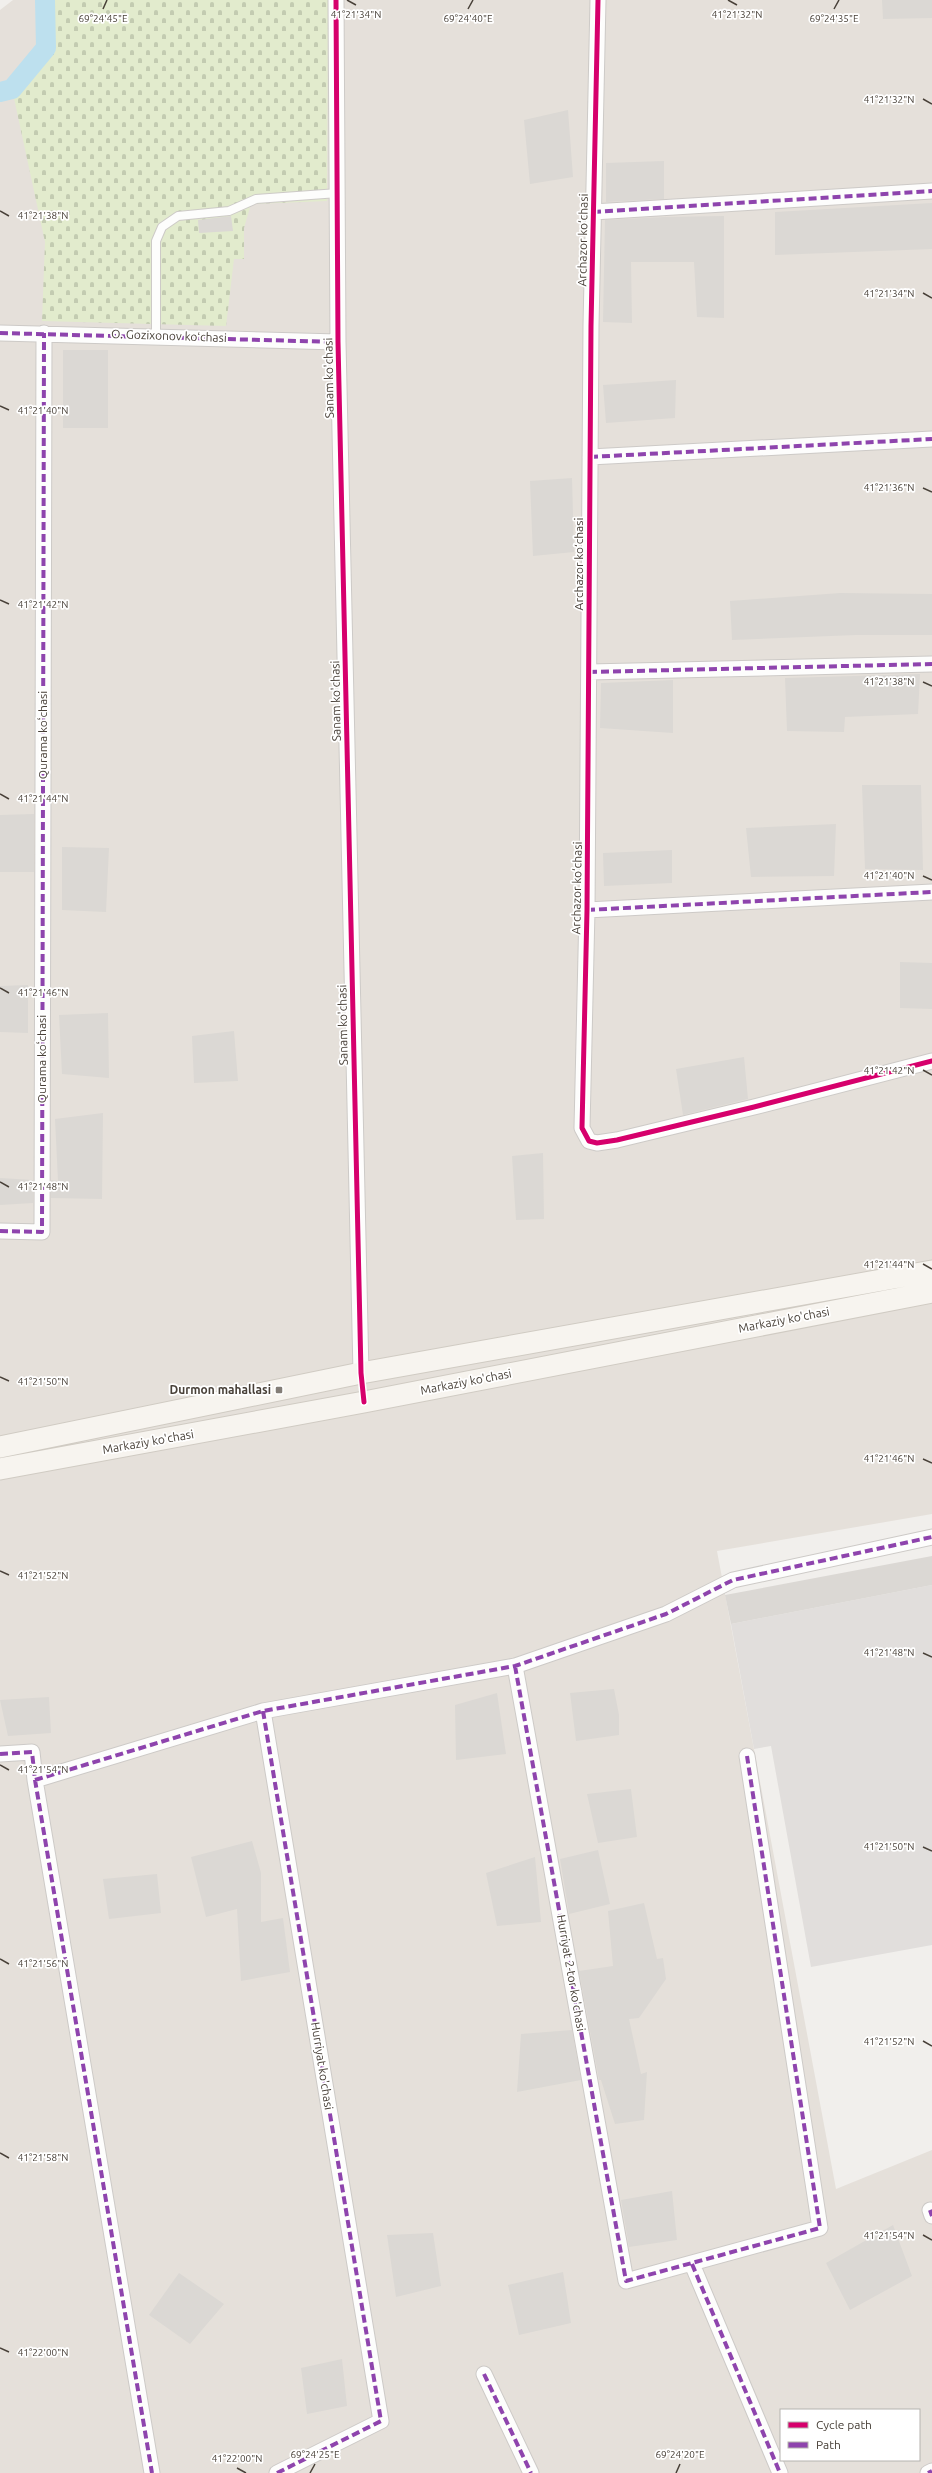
<svg xmlns="http://www.w3.org/2000/svg" width="932" height="2473" viewBox="0 0 932 2473" font-family="Ubuntu,sans-serif">
<defs>
<pattern id="cemetery-stones" width="16" height="16" patternUnits="userSpaceOnUse"><rect width="16" height="16" fill="#e2ebcd"/><path d="M2 7V4a2 2 0 0 1 4 0v3zM10 15v-3a2 2 0 0 1 4 0v3z" fill="#c3cbb1"/></pattern>
</defs>
<rect width="100%" height="100%" fill="#f1efec"/>
<path fill="#e5e0da" fill-rule="evenodd" d="M 13,0 L 932,0 L 932,1514 L 717,1551 L 836,2189 L 932,2150 L 932,2473 L 0,2473 L 0,10 ZM 781,2410 L 919,2410 L 919,2460 L 781,2460 Z"/>
<path fill="url(#cemetery-stones)" d="M 45,0 L 328,0 L 327,201 L 251,204 L 244,228 L 244,259 L 234,259 L 226,326 L 42,321 L 45,242 L 12,89 L 46,48 Z"/>
<path fill="#e1dedc" d="M 932,1585 L 932,1945 L 811,1967 L 771,1746 L 754,1749 L 731,1624 Z"/>
<g fill="none" stroke-linecap="round" stroke-linejoin="round">
<path stroke="#bde0ee" stroke-width="20" d="M 0,92 L 12,89 L 46,48 L 45,0"/>
</g>
<path fill="#dbd8d4" d="M 882,0 L 932,0 L 932,18 L 883,19 Z
M 568,110 L 573,177 L 530,184 L 524,120 Z
M 664,161 L 664,199 L 606,202 L 606,163 Z
M 932,203 L 932,249 L 775,255 L 775,212 Z
M 231,216 L 233,231 L 199,233 L 198,220 Z
M 724,216 L 724,318 L 697,317 L 694,262 L 631,262 L 632,323 L 603,322 L 605,220 L 664,217 Z
M 63,350 L 108,350 L 108,428 L 63,428 Z
M 676,380 L 675,418 L 606,423 L 603,385 Z
M 572,478 L 574,552 L 533,556 L 530,481 Z
M 840,593 L 932,594 L 932,635 L 856,635 L 732,640 L 730,601 Z
M 920,674 L 918,714 L 845,717 L 844,732 L 787,731 L 785,678 Z
M 673,680 L 673,733 L 600,728 L 601,683 Z
M 862,785 L 921,785 L 923,870 L 865,869 Z
M 34,814 L 34,872 L 0,872 L 0,815 Z
M 836,824 L 834,876 L 751,877 L 746,828 Z
M 62,847 L 109,848 L 106,912 L 62,910 Z
M 672,850 L 672,883 L 604,886 L 603,853 Z
M 900,962 L 932,963 L 932,1009 L 900,1008 Z
M 28,985 L 28,1033 L 0,1032 L 0,986 Z
M 108,1013 L 109,1078 L 62,1074 L 59,1015 Z
M 234,1031 L 238,1081 L 194,1083 L 192,1036 Z
M 744,1057 L 748,1099 L 683,1115 L 676,1069 Z
M 103,1113 L 102,1199 L 51,1198 L 51,1180 L 58,1181 L 55,1119 Z
M 543,1153 L 544,1219 L 516,1220 L 512,1156 Z
M 0,1178 L 33,1180 L 33,1203 L 0,1205 Z
M 932,1556 L 932,1585 L 731,1624 L 725,1595 Z
M 614,1689 L 619,1715 L 619,1735 L 576,1741 L 570,1693 Z
M 497,1693 L 506,1754 L 456,1760 L 455,1705 Z
M 49,1697 L 51,1733 L 8,1736 L 0,1700 Z
M 631,1789 L 637,1837 L 598,1843 L 587,1794 Z
M 252,1841 L 261,1873 L 261,1922 L 283,1918 L 290,1972 L 241,1981 L 237,1909 L 206,1917 L 191,1857 Z
M 598,1850 L 610,1904 L 569,1914 L 560,1859 Z
M 535,1857 L 541,1922 L 497,1926 L 486,1873 Z
M 157,1874 L 161,1913 L 109,1919 L 103,1879 Z
M 644,1903 L 657,1959 L 663,1958 L 666,1979 L 639,2018 L 629,2019 L 641,2074 L 647,2072 L 644,2120 L 615,2124 L 601,2080 L 599,2080 L 579,1971 L 613,1966 L 608,1911 Z
M 572,2030 L 581,2080 L 517,2092 L 521,2034 Z
M 672,2191 L 677,2240 L 629,2247 L 621,2200 Z
M 893,2225 L 912,2276 L 850,2310 L 826,2263 Z
M 433,2233 L 441,2286 L 396,2297 L 387,2235 Z
M 563,2272 L 571,2323 L 519,2335 L 508,2285 Z
M 179,2273 L 224,2304 L 190,2344 L 149,2315 Z
M 342,2359 L 347,2406 L 307,2414 L 301,2368 Z"/>
<g fill="none" stroke-linecap="round" stroke-linejoin="round">
<defs>
<path id="lane" d="M 156,336 L 156,241 L 162,227 L 178,216 L 229,211 L 256,199 L 338,193"/>
<path id="street" d="M 336,0 L 338,342 L 361,1373
M 598,0 L 591,326 L 587,910 L 582,1128 L 589,1141 L 597,1143 L 617,1140 L 754,1107 L 932,1061
M 593,212 L 932,191
M 0,333 L 338,342
M 590,457 L 932,439
M 589,672 L 932,664
M 587,910 L 932,892
M 0,1231 L 42,1232 L 44,333
M 515,1666 L 626,2281 L 820,2228 L 747,1756
M 263,1711 L 381,2421 L 277,2473
M 0,1754 L 32,1752 L 35,1780 L 152,2473
M 35,1780 L 263,1711 L 515,1666 L 666,1614 L 733,1580 L 932,1537
M 930,2210 L 932,2216
M 692,2264 L 780,2473
M 484,2374 L 531,2473
M 928,2473 L 932,2471"/>
<path id="secondary" d="M 0,1447 L 361,1373 L 932,1271
M 0,1469 L 364,1402 L 932,1292"/>
</defs>
<use href="#lane" stroke="#cdcac7" stroke-width="10"/>
<use href="#street" stroke="#cdcac7" stroke-width="17"/>
<use href="#secondary" stroke="#d0cbc3" stroke-width="23"/>
<use href="#lane" stroke="#fdfdfc" stroke-width="8"/>
<use href="#street" stroke="#fdfdfc" stroke-width="15"/>
<use href="#secondary" stroke="#f7f4ef" stroke-width="21"/>
<path stroke="#8e44ad" stroke-width="4" stroke-dasharray="8 4" stroke-linecap="butt" d="M 593,212 L 932,191
M 0,333 L 338,342
M 590,457 L 932,439
M 589,672 L 932,664
M 587,910 L 932,892
M 0,1231 L 42,1232 L 44,333
M 515,1666 L 626,2281 L 820,2228 L 747,1756
M 263,1711 L 381,2421 L 277,2473
M 0,1754 L 32,1752 L 35,1780 L 152,2473
M 35,1780 L 263,1711 L 515,1666 L 666,1614 L 733,1580 L 932,1537
M 930,2210 L 932,2216
M 692,2264 L 780,2473
M 484,2374 L 531,2473
M 928,2473 L 932,2471"/>
<defs>
<path id="cycleway" d="M 336,0 L 338,342 L 361,1373 L 364,1402
M 598,0 L 591,326 L 587,910 L 582,1128 L 589,1141 L 597,1143 L 617,1140 L 754,1107 L 932,1061"/>
</defs>
<use href="#cycleway" stroke="#fff" stroke-width="8"/>
<use href="#cycleway" stroke="#d6006c" stroke-width="5"/>
</g>
<path fill="none" stroke="#484038" stroke-width="1.5" d="M 347,0 L 356,5M 728,0 L 737,5M 103,9 L 107,0M 468,9 L 473,0M 834,9 L 839,0M 923,99 L 932,104M 0,211 L 9,216M 923,293 L 932,298M 0,406 L 9,410M 923,488 L 932,492M 0,600 L 9,604M 923,682 L 932,686M 0,794 L 9,799M 923,876 L 932,880M 0,988 L 9,993M 923,1070 L 932,1075M 0,1182 L 9,1187M 923,1264 L 932,1269M 0,1377 L 9,1381M 923,1459 L 932,1463M 0,1571 L 9,1575M 923,1653 L 932,1657M 0,1765 L 9,1770M 923,1847 L 932,1851M 0,1959 L 9,1964M 923,2041 L 932,2046M 0,2153 L 9,2158M 923,2235 L 932,2240M 0,2348 L 9,2352M 237,2468 L 246,2473M 310,2473 L 315,2464M 676,2473 L 680,2464"/>
<rect fill="#837d77" stroke="#fff" stroke-width="1.5" x="275" y="1386" width="8" height="8" rx="2"/>
<g text-anchor="middle" stroke-width="3.5" stroke-linejoin="round" paint-order="stroke">
<g font-size="12" fill="#484038" stroke="#fff">
<text transform="translate(583 240) rotate(-89)" y="4">Archazor ko‘chasi</text>
<text transform="translate(169 336) rotate(2)" y="4">O. Gozixonov koʻchasi</text>
<text transform="translate(329 378) rotate(-91)" y="4">Sanam ko'chasi</text>
<text transform="translate(579 564) rotate(-90)" y="4">Archazor ko‘chasi</text>
<text transform="translate(336 701) rotate(-91)" y="4">Sanam ko'chasi</text>
<text transform="translate(43 735) rotate(-90)" y="4">Qurama koʻchasi</text>
<text transform="translate(577 888) rotate(-89)" y="4">Archazor ko‘chasi</text>
<text transform="translate(343 1025) rotate(-91)" y="4">Sanam ko'chasi</text>
<text transform="translate(42 1059) rotate(-90)" y="4">Qurama koʻchasi</text>
<text transform="translate(784 1320) rotate(-11)" y="4">Markaziy ko'chasi</text>
<text transform="translate(466 1382) rotate(-11)" y="4">Markaziy ko'chasi</text>
<text transform="translate(148 1442) rotate(-10)" y="4">Markaziy ko'chasi</text>
<text transform="translate(571 1973) rotate(80)" y="4">Hurriyat 2-tor ko'chasi</text>
<text transform="translate(322 2066) rotate(81)" y="4">Hurriyat ko'chasi</text>
</g>
<g font-size="12" font-weight="bold" fill="#484038" stroke="#fff" text-anchor="end">
<text x="271" y="1394">Durmon mahallasi</text>
</g>
</g>
<g font-size="10" text-anchor="middle" fill="#484038" stroke="#fff" stroke-width="3.5" stroke-linejoin="round" paint-order="stroke">
<text x="356" y="18">41°21'34"N</text>
<text x="737" y="18">41°21'32"N</text>
<text x="103" y="22">69°24'45"E</text>
<text x="468" y="22">69°24'40"E</text>
<text x="834" y="22">69°24'35"E</text>
<text x="889" y="103">41°21'32"N</text>
<text x="43" y="219">41°21'38"N</text>
<text x="889" y="297">41°21'34"N</text>
<text x="43" y="414">41°21'40"N</text>
<text x="889" y="491">41°21'36"N</text>
<text x="43" y="608">41°21'42"N</text>
<text x="889" y="685">41°21'38"N</text>
<text x="43" y="802">41°21'44"N</text>
<text x="889" y="879">41°21'40"N</text>
<text x="43" y="996">41°21'46"N</text>
<text x="889" y="1074">41°21'42"N</text>
<text x="43" y="1190">41°21'48"N</text>
<text x="889" y="1268">41°21'44"N</text>
<text x="43" y="1385">41°21'50"N</text>
<text x="889" y="1462">41°21'46"N</text>
<text x="43" y="1579">41°21'52"N</text>
<text x="889" y="1656">41°21'48"N</text>
<text x="43" y="1773">41°21'54"N</text>
<text x="889" y="1850">41°21'50"N</text>
<text x="43" y="1967">41°21'56"N</text>
<text x="889" y="2045">41°21'52"N</text>
<text x="43" y="2161">41°21'58"N</text>
<text x="889" y="2239">41°21'54"N</text>
<text x="43" y="2356">41°22'00"N</text>
<text x="315" y="2458">69°24'25"E</text>
<text x="680" y="2458">69°24'20"E</text>
<text x="237" y="2462">41°22'00"N</text>
</g>
<rect x="780" y="2409" width="140" height="52" fill="#ffffff" stroke="#b6b3af"/>
<rect x="788" y="2422" width="20" height="6" fill="#d6006c" stroke="#b6b3af"/>
<text x="816" y="2429" font-size="12" fill="#484038">Cycle path</text>
<rect x="788" y="2442" width="20" height="6" fill="#8e44ad" stroke="#b6b3af"/>
<text x="816" y="2449" font-size="12" fill="#484038">Path</text>
</svg>
